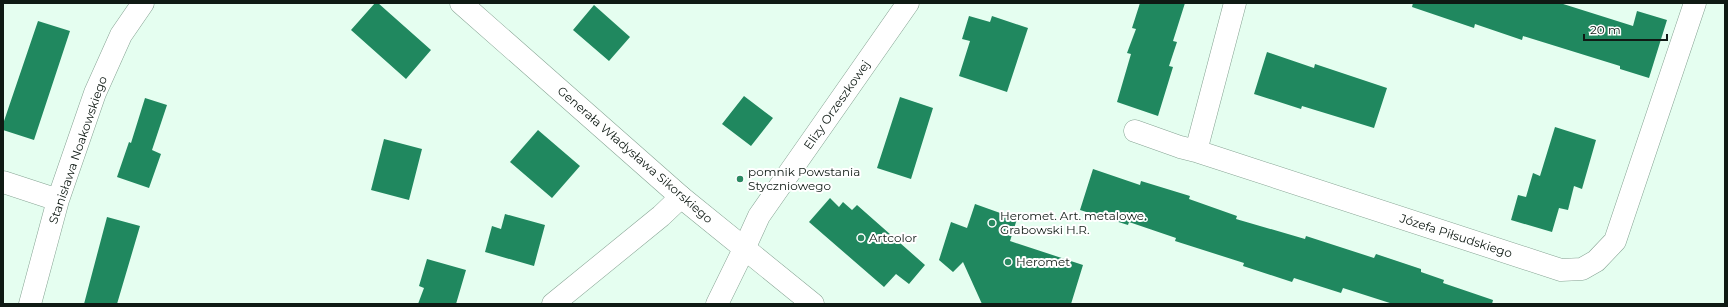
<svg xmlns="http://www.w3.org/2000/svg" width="1728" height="307" viewBox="0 0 1728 307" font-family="Montserrat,sans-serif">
<rect width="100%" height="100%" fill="#e5fef0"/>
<path fill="#20885f" d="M 375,3 L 378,3 L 431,50 L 406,79 L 351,30 Z
M 1140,3 L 1185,3 L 1173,41 L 1177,42 L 1169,66 L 1173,67 L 1158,116 L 1117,102 L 1131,54 L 1127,53 L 1136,29 L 1132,28 Z
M 1413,3 L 1560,3 L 1633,26 L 1637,11 L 1667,20 L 1649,78 L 1620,69 L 1620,66 L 1523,36 L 1522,40 L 1475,24 L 1474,28 L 1412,7 Z
M 594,5 L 630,37 L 609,61 L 573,30 Z
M 969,16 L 990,22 L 992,16 L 1028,28 L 1007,92 L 959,76 L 970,41 L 962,39 Z
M 38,21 L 70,31 L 34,140 L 3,130 L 3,124 Z
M 1267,52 L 1314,68 L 1315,64 L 1387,88 L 1374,128 L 1302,106 L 1301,109 L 1254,94 Z
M 744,96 L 773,118 L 751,146 L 722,124 Z
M 900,97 L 933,108 L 911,179 L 877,168 Z
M 145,98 L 167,105 L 152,150 L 161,154 L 149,188 L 117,177 L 129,142 L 131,143 Z
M 1555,127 L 1596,140 L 1582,189 L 1574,186 L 1568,210 L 1559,208 L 1552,232 L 1511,220 L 1518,195 L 1526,197 L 1533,173 L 1540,176 Z
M 538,130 L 580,166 L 552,198 L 510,162 Z
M 384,139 L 422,149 L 409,200 L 371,190 Z
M 1093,169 L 1140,185 L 1141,181 L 1190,196 L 1189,199 L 1237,216 L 1236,219 L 1305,239 L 1306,236 L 1374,258 L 1376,254 L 1421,269 L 1421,272 L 1444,280 L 1443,283 L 1493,300 L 1492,304 L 1393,304 L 1343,288 L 1341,293 L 1294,278 L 1292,282 L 1243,266 L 1244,263 L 1175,241 L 1176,238 L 1129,222 L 1128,225 L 1080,210 Z
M 830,198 L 839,207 L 843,202 L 852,210 L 857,205 L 925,265 L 909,284 L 896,274 L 884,287 L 809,222 Z
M 975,204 L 1017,219 L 1010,241 L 1083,265 L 1071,304 L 982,304 L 963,262 L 953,272 L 939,260 L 951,222 L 967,228 Z
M 505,214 L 545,225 L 534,266 L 485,252 L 492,226 L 501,229 Z
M 107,217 L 140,226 L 117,304 L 84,304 Z
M 427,259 L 466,270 L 456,304 L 418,304 L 424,288 L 419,286 Z"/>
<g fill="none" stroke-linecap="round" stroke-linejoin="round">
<defs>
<path id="street" d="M 1235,3 L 1196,151 L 1561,270 L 1582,269 L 1596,261 L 1615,241 L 1695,3
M 1135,131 L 1180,147 L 1196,151
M 3,182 L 58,200
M 744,249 L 759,216 L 908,3
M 30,304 L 58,200 L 95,93 L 121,35 L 143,3
M 553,304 L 661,216 L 681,197"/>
<path id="secondary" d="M 461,3 L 681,197 L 813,304
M 717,304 L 744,249"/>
</defs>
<use href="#street" stroke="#86a393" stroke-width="23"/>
<use href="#secondary" stroke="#86a393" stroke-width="23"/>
<use href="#street" stroke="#fff" stroke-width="22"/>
<use href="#secondary" stroke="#fff" stroke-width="22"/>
</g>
<g fill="#298961" stroke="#fff" stroke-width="1.5">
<circle cx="740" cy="179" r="4"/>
<circle cx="992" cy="223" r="4"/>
<circle cx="861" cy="238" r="4"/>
<circle cx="1008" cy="262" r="4"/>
</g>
<g text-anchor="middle" stroke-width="4" stroke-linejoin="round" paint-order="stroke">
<g font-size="12" fill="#0f1a14" stroke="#fff">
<text transform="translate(837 105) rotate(-55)" y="4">Elizy Orzeszkowej</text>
<text transform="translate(78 150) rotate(-71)" y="4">Stanisława Noakowskiego</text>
<text transform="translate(635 155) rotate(41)" y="4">Generała Władysława Sikorskiego</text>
<text transform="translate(1456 236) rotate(18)" y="4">Józefa Piłsudskiego</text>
</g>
<g font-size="12" fill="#0f1a14" stroke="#fff" text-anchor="start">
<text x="748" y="176">pomnik Powstania<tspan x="748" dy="14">Styczniowego</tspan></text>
<text x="1000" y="220">Heromet. Art. metalowe.<tspan x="1000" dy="14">Grabowski H.R.</tspan></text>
<text x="869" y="242">Artcolor</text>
<text x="1016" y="266">Heromet</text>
</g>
</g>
<rect width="1728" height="307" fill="none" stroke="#0f1a14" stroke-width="8"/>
<path d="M1584 34v6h83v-6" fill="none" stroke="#0f1a14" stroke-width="2"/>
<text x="1590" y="34" font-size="12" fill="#0f1a14" stroke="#ffffff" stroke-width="3" paint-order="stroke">20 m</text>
</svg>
